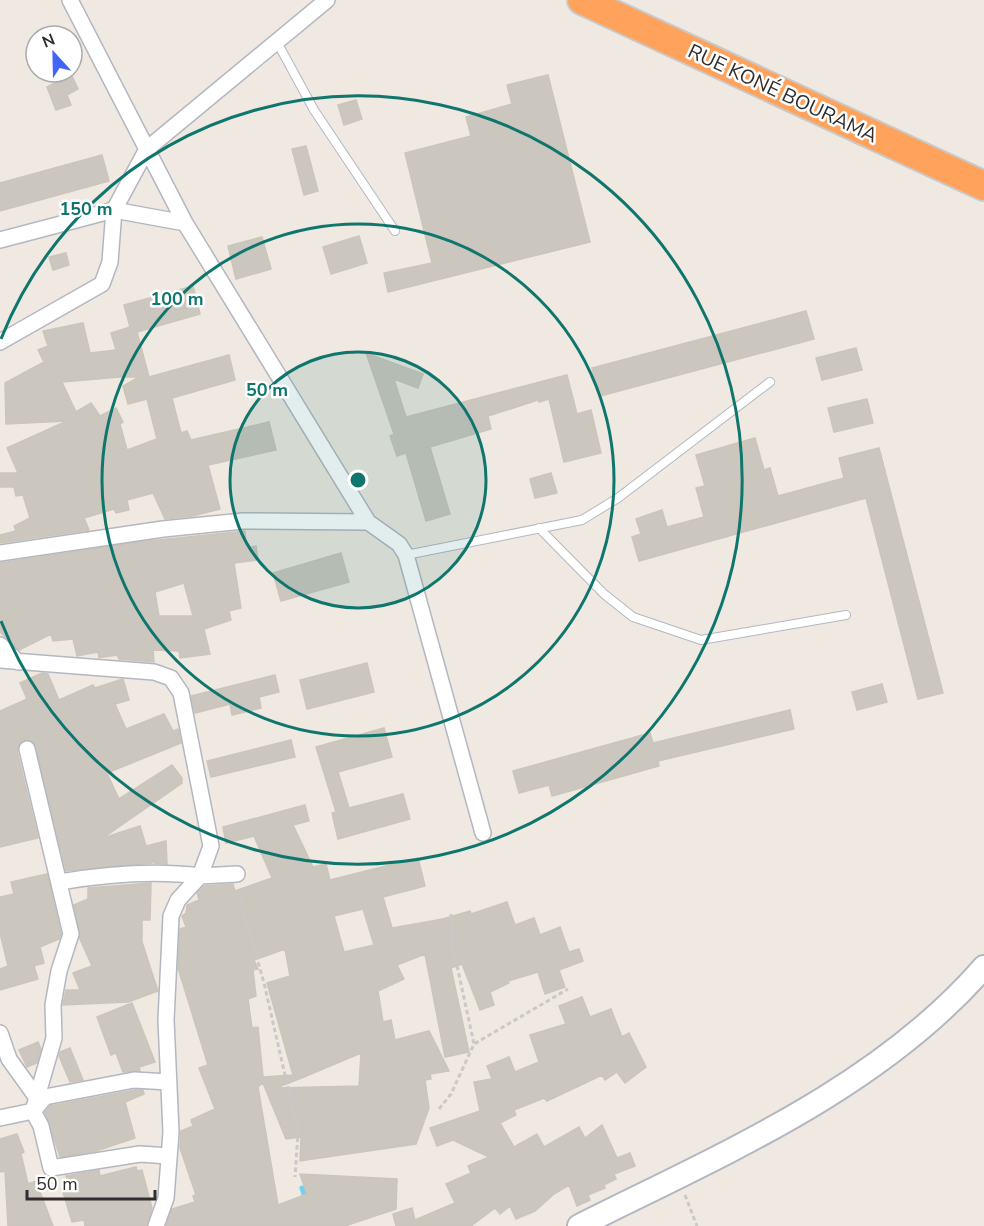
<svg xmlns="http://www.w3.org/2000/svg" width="984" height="1226" viewBox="0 0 984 1226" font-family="'Nunito Sans',sans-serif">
<rect width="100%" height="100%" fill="#efe9e1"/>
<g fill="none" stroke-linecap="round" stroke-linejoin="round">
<path stroke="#75cff0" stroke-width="5" d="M 302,1188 L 306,1201"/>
</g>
<path fill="#cbc7bf" stroke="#cbc5ba" stroke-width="1.5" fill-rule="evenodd" d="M 71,74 L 78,89 L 67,95 L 71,105 L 56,110 L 47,87 Z
M 548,75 L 590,242 L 388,292 L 384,273 L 432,263 L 405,153 L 471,136 L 466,117 L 512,104 L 507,85 Z
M 356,100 L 362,119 L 344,125 L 338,105 Z
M 306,146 L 318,191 L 304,195 L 292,149 Z
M 102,155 L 109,181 L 0,211 L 0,183 Z
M 359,236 L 367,263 L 331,274 L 323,247 Z
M 262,237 L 271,269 L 236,279 L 228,246 Z
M 66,253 L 69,265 L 53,270 L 49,257 Z
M 193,286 L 200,314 L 137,332 L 149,377 L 229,355 L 235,380 L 172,398 L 181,433 L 187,431 L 191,440 L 269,422 L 276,450 L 208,465 L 220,509 L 193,516 L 165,519 L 153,493 L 127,500 L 129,510 L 116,513 L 114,509 L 84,518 L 89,530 L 0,543 L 0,535 L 16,531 L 14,526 L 30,518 L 23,495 L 16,496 L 14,487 L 0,487 L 0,473 L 18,473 L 7,448 L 67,421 L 6,424 L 5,383 L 44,362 L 38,350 L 48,346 L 43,331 L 83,323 L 90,353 L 116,350 L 111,333 L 130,327 L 124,305 ZM 120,377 L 139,377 L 123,386 L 128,404 L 147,399 L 157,439 L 127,450 L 120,424 L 123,422 L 116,408 L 100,416 L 91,403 L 76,412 L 62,382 Z
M 806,311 L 814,339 L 600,396 L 592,368 Z
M 856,348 L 862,370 L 822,380 L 816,358 Z
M 366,353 L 423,374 L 418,388 L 394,379 L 406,417 L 567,375 L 577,414 L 591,410 L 601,453 L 564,462 L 549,399 L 539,402 L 538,400 L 488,416 L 491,429 L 430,447 L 450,514 L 426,521 L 406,453 L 397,456 L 390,436 L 394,434 Z
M 867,399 L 873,423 L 834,432 L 828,408 Z
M 755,438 L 764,470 L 770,468 L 778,496 L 844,478 L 839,458 L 879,448 L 943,693 L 918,699 L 866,498 L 639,561 L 632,537 L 641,534 L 636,519 L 662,510 L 667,527 L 704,517 L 696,488 L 705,486 L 696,455 Z
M 551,473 L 557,493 L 535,498 L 530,479 Z
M 245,531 L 246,548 L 256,546 L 258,560 L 234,563 L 241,608 L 229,611 L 231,620 L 204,629 L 210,654 L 180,658 L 179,651 L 153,650 L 154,662 L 119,659 L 117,655 L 99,658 L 98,652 L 77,656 L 73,639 L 53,641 L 51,634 L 19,650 L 0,632 L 0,563 L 139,542 ZM 184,583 L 193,616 L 159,616 L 155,592 Z
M 341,553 L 349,582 L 281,601 L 273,573 Z
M 367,663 L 374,692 L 307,709 L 300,680 Z
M 42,673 L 48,674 L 59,700 L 93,685 L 95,688 L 123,679 L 129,700 L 115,704 L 126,729 L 164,714 L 173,731 L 178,729 L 181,743 L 107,773 L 119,799 L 172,765 L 182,778 L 182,783 L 103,838 L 140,826 L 146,846 L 166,841 L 167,864 L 154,863 L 152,857 L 152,863 L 66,871 L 36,747 L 29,740 L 21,742 L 17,751 L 38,838 L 0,847 L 0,711 L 27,699 L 20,683 Z
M 275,675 L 279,692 L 259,697 L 261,708 L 232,715 L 230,704 L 195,713 L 191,696 Z
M 882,684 L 887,702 L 857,710 L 852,692 Z
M 790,710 L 794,729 L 658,761 L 659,766 L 552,796 L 549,785 L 519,793 L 513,771 L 650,733 L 653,743 Z
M 384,728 L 392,757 L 338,772 L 349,808 L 403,794 L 410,819 L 338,839 L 332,813 L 336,812 L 316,747 Z
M 291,740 L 295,757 L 211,777 L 207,761 Z
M 305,805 L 309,821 L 293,825 L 313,867 L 326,864 L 330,880 L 418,858 L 425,886 L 383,897 L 392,928 L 443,919 L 470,911 L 471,914 L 507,902 L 515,925 L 534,918 L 540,935 L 560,927 L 569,952 L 579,949 L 583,961 L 559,970 L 565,987 L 545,994 L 538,972 L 508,981 L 509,983 L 490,992 L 494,1005 L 480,1010 L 462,964 L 451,968 L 469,1052 L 445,1057 L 425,954 L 397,965 L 404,979 L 378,991 L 383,1022 L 391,1020 L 395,1040 L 429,1031 L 449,1071 L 430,1074 L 431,1079 L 425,1080 L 429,1108 L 416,1144 L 300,1161 L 301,1137 L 286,1139 L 263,1083 L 258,1087 L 278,1205 L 307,1194 L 300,1174 L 397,1179 L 396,1209 L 345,1226 L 166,1226 L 172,1209 L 195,1202 L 193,1196 L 196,1195 L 180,1148 L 181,1131 L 193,1126 L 191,1120 L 215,1109 L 199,1068 L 208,1065 L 178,968 L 180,929 L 186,927 L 182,916 L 186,913 L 187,905 L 199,900 L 197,893 L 204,886 L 233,884 L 235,891 L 272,878 L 254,836 L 226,843 L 223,827 ZM 363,909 L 374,945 L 344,952 L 334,916 ZM 285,949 L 290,976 L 267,983 L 293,1075 L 263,1077 L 258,1027 L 252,1028 L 248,999 L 256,996 L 253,970 L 258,969 L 254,960 ZM 361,1053 L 359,1086 L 276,1088 L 304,1077 Z
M 47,874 L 61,934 L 59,939 L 40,947 L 44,963 L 34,966 L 38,979 L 0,990 L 0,969 L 8,966 L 0,933 L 0,897 L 14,894 L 11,882 Z
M 151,883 L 150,920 L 142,920 L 142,942 L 158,991 L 128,1002 L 63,1005 L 66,990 L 80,990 L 73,973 L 92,966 L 80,939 L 74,905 L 88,899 L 88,888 Z
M 582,997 L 590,1017 L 611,1009 L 622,1037 L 629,1033 L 646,1067 L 625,1083 L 617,1072 L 605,1080 L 602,1075 L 547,1101 L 544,1098 L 514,1110 L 516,1115 L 500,1123 L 514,1147 L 537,1134 L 544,1147 L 579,1127 L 585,1138 L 602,1125 L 617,1158 L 630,1153 L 635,1166 L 614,1174 L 616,1179 L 604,1185 L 605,1188 L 588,1195 L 590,1200 L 577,1206 L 569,1185 L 554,1194 L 535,1211 L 516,1219 L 510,1206 L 500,1214 L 495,1208 L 471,1226 L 396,1226 L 393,1214 L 412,1208 L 415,1220 L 455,1203 L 446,1184 L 471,1173 L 468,1166 L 489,1157 L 453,1140 L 437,1146 L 430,1128 L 480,1111 L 474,1082 L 492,1079 L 487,1066 L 509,1057 L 515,1072 L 539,1062 L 530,1035 L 566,1024 L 559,1006 Z
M 132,1003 L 155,1062 L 139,1067 L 140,1071 L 123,1072 L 116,1053 L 111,1055 L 97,1017 Z
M 38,1042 L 41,1049 L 37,1063 L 27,1067 L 19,1050 Z
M 70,1048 L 83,1080 L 70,1082 L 59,1056 L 60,1052 Z
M 135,1090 L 143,1090 L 144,1094 L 125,1102 L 135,1138 L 96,1151 L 60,1157 L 45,1112 L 50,1106 Z
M 17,1134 L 24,1152 L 21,1154 L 28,1184 L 36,1181 L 53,1226 L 8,1226 L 5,1171 L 0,1172 L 0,1139 Z
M 136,1167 L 137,1171 L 142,1170 L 152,1208 L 146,1226 L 85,1226 L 84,1220 L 72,1222 L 62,1189 L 69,1186 L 66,1176 L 99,1170 L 100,1176 Z"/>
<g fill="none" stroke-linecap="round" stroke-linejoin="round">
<defs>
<path id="lane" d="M 277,42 L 314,110 L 395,231
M 539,528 L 604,594 L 633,617 L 701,640 L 846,615
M 406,555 L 582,520 L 618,498 L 770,382"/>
<path id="street" d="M 70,0 L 185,223 L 368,522 L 399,544 L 406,555 L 483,833
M 0,240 L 114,210 L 147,149 L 327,0
M 0,342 L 102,284 L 110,262 L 114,210 L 185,223
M 0,553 L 163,529 L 243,521 L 368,522
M 0,645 L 18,662
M 0,660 L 154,672 L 171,678 L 181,693 L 211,846 L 200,876 L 237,874
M 27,749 L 71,934 L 59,971 L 53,1005 L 54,1038 L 33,1111 L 41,1126 L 51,1168 L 140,1154 L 169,1156
M 60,882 C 107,874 152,870 200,876
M 0,1033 L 9,1059 L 37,1098
M 0,1118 L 33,1111 L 45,1097 L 134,1080 L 169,1082
M 156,1226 L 166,1198 L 171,1132 L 166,1020 L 171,916 L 178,900 L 200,876"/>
<path id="secondary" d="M 579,1226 C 720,1155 878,1089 984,967"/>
<path id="highway" d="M 582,0 L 984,186"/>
</defs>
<use href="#lane" stroke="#b4b7c1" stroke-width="10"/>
<use href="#street" stroke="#b4b7c1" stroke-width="18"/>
<use href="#secondary" stroke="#b4b7c1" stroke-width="26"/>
<use href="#highway" stroke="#c9c9c9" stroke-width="32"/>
<path stroke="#c9c9c9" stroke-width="3" stroke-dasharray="4.5 3" stroke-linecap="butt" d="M 238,890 L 264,983 L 298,1132 L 295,1177
M 451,914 L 451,938 L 474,1044
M 439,1109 L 451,1094 L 474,1044 L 568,989
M 685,1195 L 697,1226"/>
<use href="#lane" stroke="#fff" stroke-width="8"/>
<use href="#street" stroke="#fff" stroke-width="15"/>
<use href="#secondary" stroke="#fff" stroke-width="22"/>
<use href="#highway" stroke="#ffa35c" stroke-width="28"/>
</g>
<circle cx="358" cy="480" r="128" fill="#0f766e" fill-opacity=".12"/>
<g fill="none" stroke="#0f766e" stroke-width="3">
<circle cx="358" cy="480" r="128"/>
<circle cx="358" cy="480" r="256"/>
<path d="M1 339A384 384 0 1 1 1 621"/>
</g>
<g text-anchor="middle" stroke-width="5" stroke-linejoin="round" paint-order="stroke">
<g font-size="20" fill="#2e2e2e" stroke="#fff">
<text transform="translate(783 93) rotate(25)" y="7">RUE KONÉ BOURAMA</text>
</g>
</g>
<circle cx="358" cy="480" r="9" fill="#0f766e" stroke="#fff" stroke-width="3"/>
<g font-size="18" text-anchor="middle" font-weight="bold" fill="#0f766e" stroke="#fff" stroke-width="5" stroke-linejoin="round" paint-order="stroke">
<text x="86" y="215">150 m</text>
<text x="177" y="305">100 m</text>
<text x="267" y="396">50 m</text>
</g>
<g transform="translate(54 54) rotate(338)"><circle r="28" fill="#ffffff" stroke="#ababab" stroke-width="1.5"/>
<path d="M0-4.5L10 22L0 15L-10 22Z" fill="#4264fb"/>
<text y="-9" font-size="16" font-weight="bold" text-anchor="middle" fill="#2e2e2e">N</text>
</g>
<path d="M27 1190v9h128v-9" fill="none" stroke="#2e2e2e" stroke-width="3"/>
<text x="36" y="1190" font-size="18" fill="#2e2e2e" stroke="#ffffff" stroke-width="4.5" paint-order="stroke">50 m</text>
</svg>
